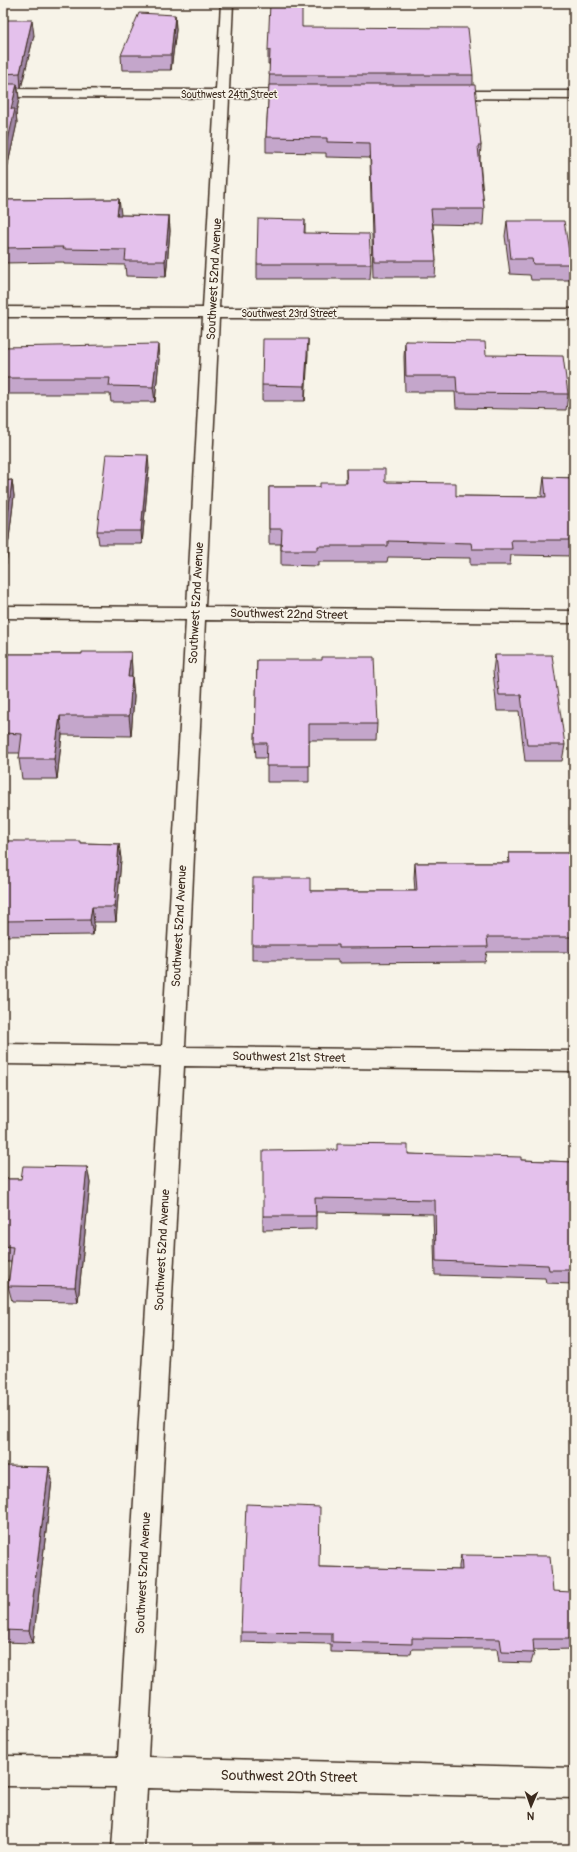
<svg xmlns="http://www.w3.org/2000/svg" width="577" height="1852" viewBox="0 0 577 1852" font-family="Pangolin,sans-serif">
<rect width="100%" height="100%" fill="#f7f3e8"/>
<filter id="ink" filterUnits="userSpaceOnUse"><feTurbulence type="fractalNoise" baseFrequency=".025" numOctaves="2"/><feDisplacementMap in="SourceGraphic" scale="8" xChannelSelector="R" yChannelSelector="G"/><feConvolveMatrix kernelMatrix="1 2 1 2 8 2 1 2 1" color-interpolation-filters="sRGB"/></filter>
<g filter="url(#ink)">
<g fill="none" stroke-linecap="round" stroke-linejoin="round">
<defs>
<path id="minor" d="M 221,3 L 233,3 L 229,90 L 299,90 L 304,91 L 306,94 L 304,97 L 299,98 L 229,98 L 219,308 L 574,309 L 574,319 L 219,318 L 205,607 L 574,611 L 574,623 L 205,620 L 185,1047 L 574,1051 L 574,1071 L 184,1066 L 148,1757 L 574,1768 L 574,1798 L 147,1788 L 144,1849 L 112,1849 L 116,1787 L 3,1786 L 3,1756 L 118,1757 L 161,1066 L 3,1064 L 3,1044 L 162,1046 L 186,620 L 3,618 L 3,606 L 187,607 L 203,317 L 3,317 L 3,307 L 203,308 L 215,98 L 3,97 L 3,89 L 216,90 Z
M 445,91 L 574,91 L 574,99 L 440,98 L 438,95 L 440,92 Z"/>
</defs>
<use href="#minor" stroke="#3b2a1e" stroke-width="3"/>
<use href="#minor" fill="#f7f3e8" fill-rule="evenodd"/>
</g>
<path fill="#c4a6cb" stroke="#3b2a1e" d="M 175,15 L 176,30 L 171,70 L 122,70 L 121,55 Z
M 3,20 L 34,35 L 21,88 L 18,88 L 19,99 L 16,113 L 17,123 L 6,173 L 3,173 Z
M 302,27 L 473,75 L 473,85 L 481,146 L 480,160 L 484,209 L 483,225 L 433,224 L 436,261 L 435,277 L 373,277 L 370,158 L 326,157 L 326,153 L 266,152 L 266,137 L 269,85 L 270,64 L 268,64 L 268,50 Z
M 119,199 L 120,215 L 169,216 L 170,231 L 166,277 L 126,276 L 125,265 L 64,264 L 64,262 L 3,263 L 3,200 Z
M 305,220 L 305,233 L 371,264 L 370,279 L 257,279 L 257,264 Z
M 507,221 L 571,264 L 569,280 L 531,280 L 530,275 L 510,274 L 505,236 Z
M 308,339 L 305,401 L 262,401 L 262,385 Z
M 405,341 L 486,355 L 568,394 L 566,410 L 456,408 L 455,392 L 405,392 L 404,357 Z
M 3,347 L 159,359 L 155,402 L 111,402 L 110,394 L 3,394 Z
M 149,468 L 142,544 L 99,544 L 97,531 Z
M 346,469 L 385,482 L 456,496 L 542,497 L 542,493 L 544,477 L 574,478 L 574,556 L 511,555 L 510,565 L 470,565 L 470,558 L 388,557 L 387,562 L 318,562 L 318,566 L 281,565 L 281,544 L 269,544 L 269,487 L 320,487 L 346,483 Z
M 12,480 L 14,496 L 6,564 L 3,564 L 3,481 Z
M 131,652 L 132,672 L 132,677 L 134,697 L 131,736 L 62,735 L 57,779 L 22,779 L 19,759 L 20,753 L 3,753 L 3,654 L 82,654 Z
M 495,655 L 565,745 L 562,761 L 525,761 L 519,711 L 497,711 L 493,671 Z
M 257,660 L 377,724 L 376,740 L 309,740 L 309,782 L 267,782 L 267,758 L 256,758 L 255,743 Z
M 3,841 L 119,844 L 121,859 L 116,922 L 94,922 L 93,935 L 3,936 Z
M 509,853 L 574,853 L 574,952 L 487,952 L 485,962 L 338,963 L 338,960 L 252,960 L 252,945 L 310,891 L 415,891 L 414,878 L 415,863 L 508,863 Z
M 408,1154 L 521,1160 L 574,1162 L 574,1284 L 546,1283 L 545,1278 L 435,1275 L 433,1214 L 316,1212 L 316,1229 L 263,1230 L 263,1216 Z
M 87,1167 L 90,1183 L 78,1302 L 12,1301 L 8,1286 L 11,1262 L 3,1262 L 3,1179 L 21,1179 Z
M 3,1466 L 49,1467 L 52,1480 L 33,1643 L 3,1642 Z
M 461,1555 L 553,1591 L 574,1617 L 574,1645 L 572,1649 L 534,1650 L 534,1653 L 531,1663 L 499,1662 L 497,1649 L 412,1649 L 411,1654 L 331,1652 L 331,1644 L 241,1642 L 241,1632 L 319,1567 L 459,1570 L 459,1566 Z"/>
<path fill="#a087a5" stroke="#3b2a1e" d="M 175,15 L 176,30 L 171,70 L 171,55 Z
M 32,20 L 34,35 L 21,88 L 20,73 Z
M 17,84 L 19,99 L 16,113 L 17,123 L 6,173 L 4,158 L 11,109 Z
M 119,199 L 121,214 L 118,231 L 117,215 Z
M 169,216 L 170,231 L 166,277 L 165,261 Z
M 308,339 L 308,355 L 305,401 L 305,386 Z
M 158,344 L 159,359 L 155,402 L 153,387 Z
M 148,455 L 149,468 L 142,544 L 141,531 Z
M 12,480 L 14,496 L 6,564 L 4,548 Z
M 131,652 L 132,672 L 130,697 L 128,677 Z
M 132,677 L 134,697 L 131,736 L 129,716 Z
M 60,716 L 62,735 L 57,779 L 54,759 Z
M 119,844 L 121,859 L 116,922 L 114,907 Z
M 92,907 L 94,922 L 93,935 L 90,920 Z
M 87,1167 L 90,1183 L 78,1302 L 75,1287 Z
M 49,1467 L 52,1480 L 33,1643 L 29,1631 Z"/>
<path fill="#e4c1ec" stroke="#3b2a1e" d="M 270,3 L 302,3 L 302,27 L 468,28 L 473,75 L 269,75 L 270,50 L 268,50 Z
M 139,13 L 175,15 L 171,55 L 121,55 Z
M 3,20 L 32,20 L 20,73 L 3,74 Z
M 3,84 L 17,84 L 11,109 L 15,109 L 4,158 L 3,158 Z
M 269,85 L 475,85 L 481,146 L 478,146 L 484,209 L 431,209 L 436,261 L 374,261 L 370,143 L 327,142 L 327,138 L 266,137 Z
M 119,199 L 117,215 L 169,216 L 165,261 L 125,261 L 126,250 L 62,249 L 63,247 L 3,248 L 3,200 Z
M 258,219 L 305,220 L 304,233 L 369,234 L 371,264 L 257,264 Z
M 507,221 L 564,221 L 571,264 L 533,264 L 532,259 L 511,259 Z
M 263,339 L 308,339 L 305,386 L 262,385 Z
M 405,341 L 485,342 L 486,355 L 563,356 L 568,394 L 457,393 L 456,376 L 406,376 Z
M 158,344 L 153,387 L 109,386 L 110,378 L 3,378 L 3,347 Z
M 106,454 L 148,455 L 141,531 L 97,531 Z
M 346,469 L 385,469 L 385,482 L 456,483 L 456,496 L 546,497 L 544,477 L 574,478 L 574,540 L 511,540 L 512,549 L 472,549 L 471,543 L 388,541 L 388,546 L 318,546 L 318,550 L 281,550 L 282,529 L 269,529 L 269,487 L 320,487 L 320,483 L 347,483 Z
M 12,480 L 4,548 L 3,548 L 3,481 Z
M 82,652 L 131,652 L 128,677 L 132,677 L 129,716 L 60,716 L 54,759 L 19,759 L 22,734 L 3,733 L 3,654 L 82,654 Z
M 495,655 L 552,655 L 565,745 L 527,745 L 521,695 L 499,695 Z
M 322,657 L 374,657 L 377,724 L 309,724 L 309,766 L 266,766 L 267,743 L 255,743 L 257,660 L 322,660 Z
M 3,841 L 80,841 L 80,843 L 119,844 L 114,907 L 92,907 L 90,920 L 3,921 Z
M 509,853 L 574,853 L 574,937 L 487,937 L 488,947 L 339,948 L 339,945 L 252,945 L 253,878 L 310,878 L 310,891 L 417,891 L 415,863 L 510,863 Z
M 337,1144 L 408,1145 L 408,1154 L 521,1157 L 521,1160 L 574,1162 L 574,1270 L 549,1270 L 548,1265 L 436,1261 L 435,1200 L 315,1198 L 316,1216 L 263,1216 L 263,1151 L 337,1150 Z
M 23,1166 L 87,1167 L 75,1287 L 8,1286 L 13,1247 L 3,1246 L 3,1179 L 21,1179 Z
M 3,1466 L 49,1467 L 29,1631 L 3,1630 Z
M 246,1504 L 320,1507 L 319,1567 L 462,1570 L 461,1555 L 550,1556 L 553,1591 L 571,1592 L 574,1617 L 574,1639 L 533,1639 L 534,1653 L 502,1652 L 500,1639 L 412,1638 L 412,1644 L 332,1642 L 332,1633 L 241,1632 Z"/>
</g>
<g text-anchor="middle" stroke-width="3" stroke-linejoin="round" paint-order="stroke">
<g font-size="10" fill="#3b2a1e" stroke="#f7f3e8">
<text x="229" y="98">Southwest 24th Street</text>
<text x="289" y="317">Southwest 23rd Street</text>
</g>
<g font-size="12" fill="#3b2a1e" stroke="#f7f3e8">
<text transform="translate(214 279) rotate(-87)" y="4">Southwest 52nd Avenue</text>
<text transform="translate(196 603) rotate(-87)" y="4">Southwest 52nd Avenue</text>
<text transform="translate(289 614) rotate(1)" y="4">Southwest 22nd Street</text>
<text transform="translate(179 926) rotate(-87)" y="4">Southwest 52nd Avenue</text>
<text transform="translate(289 1057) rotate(1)" y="4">Southwest 21st Street</text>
<text transform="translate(162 1250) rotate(-87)" y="4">Southwest 52nd Avenue</text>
<text transform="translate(143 1573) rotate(-87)" y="4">Southwest 52nd Avenue</text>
</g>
<g font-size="14" fill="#3b2a1e" stroke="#f7f3e8">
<text transform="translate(289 1776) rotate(1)" y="5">Southwest 20th Street</text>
</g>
</g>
<rect width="577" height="1852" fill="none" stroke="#f7f3e8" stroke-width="16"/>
<rect x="8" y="8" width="561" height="1836" fill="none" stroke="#3b2a1e" stroke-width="1.5" filter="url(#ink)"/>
<g transform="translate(531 1806) rotate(182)" stroke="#f7f3e8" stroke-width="3" paint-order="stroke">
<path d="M0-3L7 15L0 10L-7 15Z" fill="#3b2a1e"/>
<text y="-6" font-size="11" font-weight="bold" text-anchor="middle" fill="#3b2a1e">N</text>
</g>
</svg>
